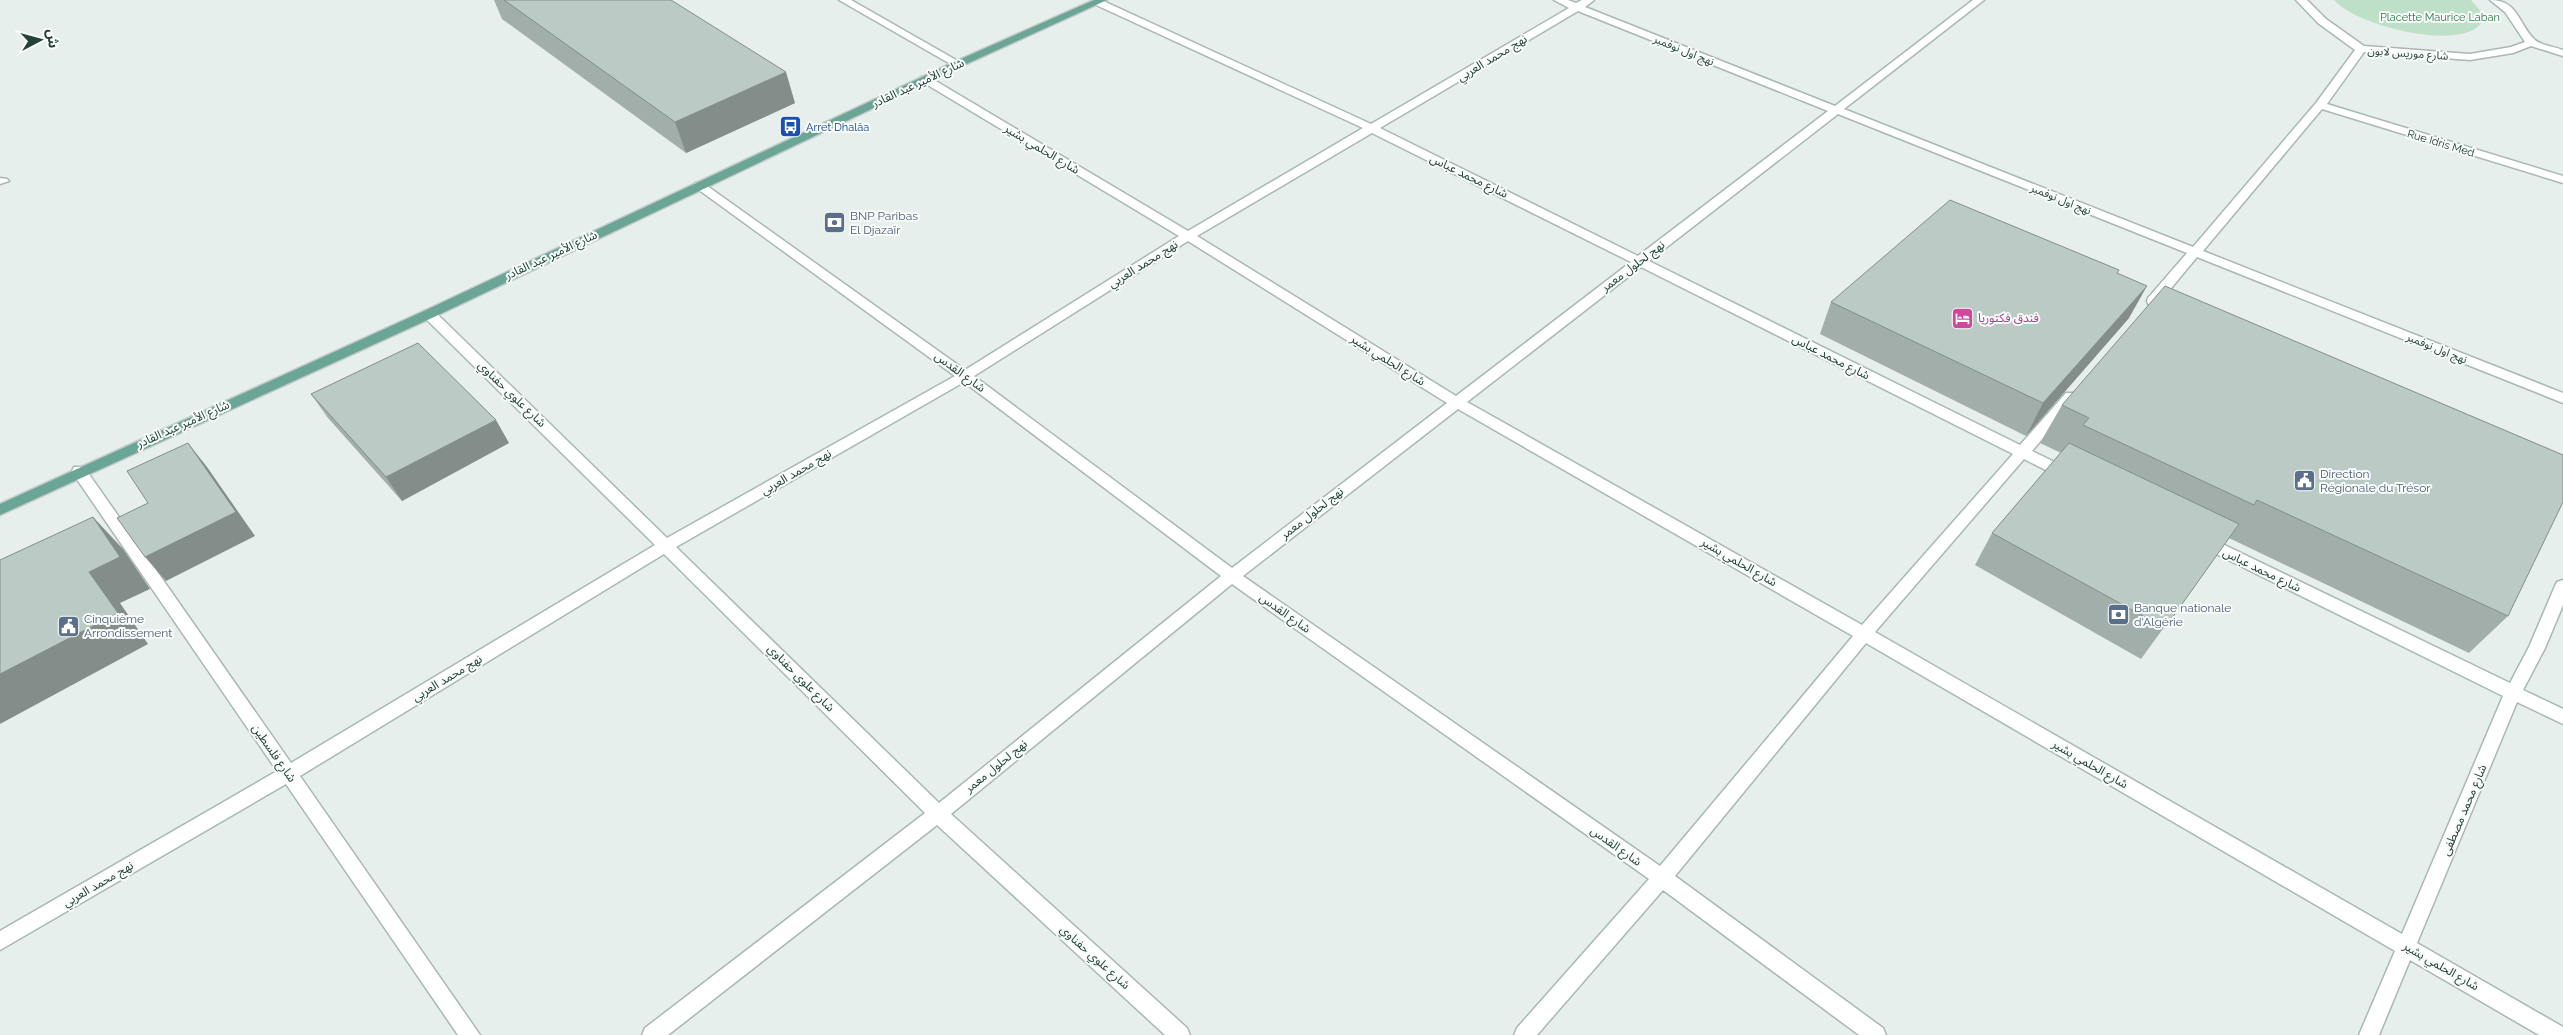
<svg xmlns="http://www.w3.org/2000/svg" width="2563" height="1035" viewBox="0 0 2563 1035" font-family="Raleway,'Noto Sans Arabic',sans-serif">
<rect width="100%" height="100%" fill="#e6efeb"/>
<path fill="#bfe0c8" d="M 2334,0 L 2471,0 L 2483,14 L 2482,23 C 2479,25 2476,29 2473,30 C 2443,46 2356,25 2334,0 Z"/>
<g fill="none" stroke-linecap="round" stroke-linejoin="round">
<defs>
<path id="minor" d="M 839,0 L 851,0 L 963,64 L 954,66 Z
M 1093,0 L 1101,0 L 1371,124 L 1569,8 L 1554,0 L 1568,0 L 1576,3 L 1582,0 L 1594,0 L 1585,7 L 1835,106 L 1973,0 L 1984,0 L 1844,109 L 2193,247 L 2316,103 L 2355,50 L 2318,23 L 2296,0 L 2307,0 L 2326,19 L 2364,46 L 2470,54 L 2511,47 L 2525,42 L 2505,12 L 2490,0 C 2518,0 2518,23 2534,39 C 2539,45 2555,47 2563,50 L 2563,56 L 2531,46 L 2513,53 L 2470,60 L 2364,52 L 2327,104 L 2563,176 L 2563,183 L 2322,109 L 2203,251 L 2563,393 L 2563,403 L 2197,257 L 2158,304 L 2148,304 L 2147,301 L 2148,298 L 2187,253 L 1838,114 L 1649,261 L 2020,445 L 2066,393 L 2076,393 L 2078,396 L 2076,399 L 2032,451 L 2073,471 L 2075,475 L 2073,479 L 2063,479 L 2024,459 L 1875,632 L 2402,934 L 2503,696 L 2198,545 L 2195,541 L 2198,537 L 2208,537 L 2510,683 L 2529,647 L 2555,586 L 2557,582 L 2563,580 L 2563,605 L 2545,648 L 2523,690 L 2563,709 L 2563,724 L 2517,702 L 2417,943 L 2563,1027 L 2563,1035 L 2539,1035 L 2410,960 L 2379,1035 L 2359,1035 L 2395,951 L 1866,643 L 1675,876 L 1883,1028 L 1886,1035 L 1859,1035 L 1663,890 L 1537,1035 L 1514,1035 L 1517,1028 L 1649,879 L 1232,584 L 951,814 L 1187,1028 L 1190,1035 L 1165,1035 L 937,825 L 668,1035 L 642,1035 L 645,1028 L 925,813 L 664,554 L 300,776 L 480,1035 L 458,1035 L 286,784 L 0,950 L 0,931 L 277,771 L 74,475 L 72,471 L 74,467 L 84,467 L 291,763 L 655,545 L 424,317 L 423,314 L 424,311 L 434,311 L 667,538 L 955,376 L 695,187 L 695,183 L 703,183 L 965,370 L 1179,236 L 921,81 L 921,77 L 929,77 L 1188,231 L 1363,128 L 1094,4 ZM 1578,11 L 1828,111 L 1638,256 L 1380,128 ZM 1372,133 L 1631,262 L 1456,396 L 1197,236 ZM 1188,241 L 1447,403 L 1232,568 L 974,376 ZM 1641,267 L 2013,454 L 1862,625 L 1467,402 ZM 964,382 L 1221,576 L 939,803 L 676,547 ZM 1458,409 L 1853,636 L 1660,866 L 1243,576 Z
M 0,178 L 7,179 L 9,181 L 0,184 Z"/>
<path id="major" d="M 1094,0 L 1107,0 L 962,66 L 434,317 L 0,515 L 0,504 L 424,311 L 954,62 Z"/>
</defs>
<use href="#minor" stroke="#a8b8b2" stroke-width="3"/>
<use href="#major" stroke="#c2cac8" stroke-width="3"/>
<use href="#minor" fill="#fff" fill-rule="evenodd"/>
<use href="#major" fill="#6aa596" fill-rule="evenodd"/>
</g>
<path fill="#a1aea9" d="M 494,0 L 671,0 L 795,103 L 686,153 L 502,19 Z
M 2118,273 L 2129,318 L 2026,436 L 1820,334 L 1831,302 Z
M 311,394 L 509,443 L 402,501 L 328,418 Z
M 2062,405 L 2508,616 L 2469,653 L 2229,538 L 2141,659 L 1975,565 L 1992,533 L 2061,453 L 2040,443 Z"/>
<path fill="#838d89" d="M 786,72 L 795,103 L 686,153 L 675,122 Z
M 2147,286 L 2129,318 L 2026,436 L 2043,403 Z
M 496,420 L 509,443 L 402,501 L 386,477 Z
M 188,443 L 207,467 L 255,536 L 166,581 L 145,557 Z
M 93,517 L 123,549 L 150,589 L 120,603 L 148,644 L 0,724 L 0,674 L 89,572 Z"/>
<path fill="#bbcac4" stroke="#838d89" d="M 504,0 L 671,0 L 786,72 L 675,122 Z
M 1950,200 L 2119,270 L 2117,273 L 2147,286 L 2043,403 L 1831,302 Z
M 2165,286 L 2563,455 L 2563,502 L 2508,616 L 2257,500 L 2254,505 L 2083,425 L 2089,418 L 2062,405 Z
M 418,343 L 496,420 L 386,477 L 311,394 Z
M 188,443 L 236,512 L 145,557 L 117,518 L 148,503 L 127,471 Z
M 2069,443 L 2239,524 L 2165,628 L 1992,533 Z
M 93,517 L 120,557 L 89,572 L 118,613 L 0,674 L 0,560 Z"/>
<defs>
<symbol id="bus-square" viewBox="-11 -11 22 22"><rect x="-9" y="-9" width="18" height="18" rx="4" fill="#1a4fb4" stroke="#f7fbf9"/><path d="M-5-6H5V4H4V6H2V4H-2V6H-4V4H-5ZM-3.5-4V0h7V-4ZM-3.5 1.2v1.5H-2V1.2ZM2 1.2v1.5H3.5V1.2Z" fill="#fff"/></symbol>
<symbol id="bank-square" viewBox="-11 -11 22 22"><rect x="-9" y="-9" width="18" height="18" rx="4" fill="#5c6f8a" stroke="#f7fbf9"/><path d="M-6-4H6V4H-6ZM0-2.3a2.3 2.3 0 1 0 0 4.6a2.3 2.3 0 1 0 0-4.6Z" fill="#fff"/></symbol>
<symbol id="hotel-square" viewBox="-11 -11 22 22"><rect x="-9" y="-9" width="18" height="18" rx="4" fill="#d1479c" stroke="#f7fbf9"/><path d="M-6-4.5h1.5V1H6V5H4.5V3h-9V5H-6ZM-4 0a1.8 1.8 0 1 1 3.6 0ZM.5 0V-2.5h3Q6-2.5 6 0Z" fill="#fff"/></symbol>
<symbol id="civic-square" viewBox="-11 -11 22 22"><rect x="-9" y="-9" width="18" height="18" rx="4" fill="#5c6f8a" stroke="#f7fbf9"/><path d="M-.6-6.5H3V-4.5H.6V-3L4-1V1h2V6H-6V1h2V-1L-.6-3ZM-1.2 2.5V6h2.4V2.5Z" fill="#fff"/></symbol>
</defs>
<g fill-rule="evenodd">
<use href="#bus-square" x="778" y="114" width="25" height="25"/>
<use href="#bank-square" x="822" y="210" width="25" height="25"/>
<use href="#hotel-square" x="1950" y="306" width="25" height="25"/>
<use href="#civic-square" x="2292" y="468" width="25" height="25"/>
<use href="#bank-square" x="2106" y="602" width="25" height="25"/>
<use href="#civic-square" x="56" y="614" width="25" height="25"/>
</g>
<g text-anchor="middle" stroke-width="4" stroke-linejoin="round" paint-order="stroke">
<g font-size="11" fill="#2d7a4b" stroke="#f7fbf9">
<text x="2440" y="21">Placette Maurice Laban</text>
</g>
<g font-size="11" fill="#24423a" stroke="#f7fbf9">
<text transform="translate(1684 50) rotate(22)" y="4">نهج اول نوفمبر</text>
<text transform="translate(2408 53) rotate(4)" y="4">شارع موريس لابون</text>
<text transform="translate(2441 143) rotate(17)" y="4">Rue Idris Med</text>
<text transform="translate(2061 199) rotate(22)" y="4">نهج اول نوفمبر</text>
<text transform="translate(2437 348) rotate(22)" y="4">نهج اول نوفمبر</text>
</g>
<g font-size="11" fill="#164399" stroke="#f7fbf9" text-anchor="start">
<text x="806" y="131">Arret Dhalâa</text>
</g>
<g font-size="12" fill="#24423a" stroke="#f7fbf9">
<text transform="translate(1492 58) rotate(-31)" y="4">نهج محمد العربي</text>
<text transform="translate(918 83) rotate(-25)" y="4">شارع الأمير عبد القادر</text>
<text transform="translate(1042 149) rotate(31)" y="4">شارع الحلمي بشير</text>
<text transform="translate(1469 176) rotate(26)" y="4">شارع محمد عباس</text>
<text transform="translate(551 255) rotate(-25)" y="4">شارع الأمير عبد القادر</text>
<text transform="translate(1143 264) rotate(-32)" y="4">نهج محمد العربي</text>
<text transform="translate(1633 266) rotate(-37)" y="4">نهج لحلول معمر</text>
<text transform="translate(1831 357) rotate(27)" y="4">شارع محمد عباس</text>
<text transform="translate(1388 360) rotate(32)" y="4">شارع الحلمي بشير</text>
<text transform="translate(960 372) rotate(36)" y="4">شارع القدس</text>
<text transform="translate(512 394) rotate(44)" y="4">شارع علوي حفناوي</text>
<text transform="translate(183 424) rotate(-24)" y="4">شارع الأمير عبد القادر</text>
<text transform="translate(796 472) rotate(-30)" y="4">نهج محمد العربي</text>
<text transform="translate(1312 513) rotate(-38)" y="4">نهج لحلول معمر</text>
<text transform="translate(1739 562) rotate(30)" y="4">شارع الحلمي بشير</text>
<text transform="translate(2262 570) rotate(26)" y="4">شارع محمد عباس</text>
<text transform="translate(1285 613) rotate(35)" y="4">شارع القدس</text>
<text transform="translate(447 678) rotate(-31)" y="4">نهج محمد العربي</text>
<text transform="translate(801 678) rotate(45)" y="4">شارع علوي حفناوي</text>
<text transform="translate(274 753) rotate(55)" y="4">شارع فلسطين</text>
<text transform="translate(2090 764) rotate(30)" y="4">شارع الحلمي بشير</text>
<text transform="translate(996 766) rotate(-39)" y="4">نهج لحلول معمر</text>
<text transform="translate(2464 810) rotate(-67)" y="4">شارع محمد مصطفى</text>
<text transform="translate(1616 846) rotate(35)" y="4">شارع القدس</text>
<text transform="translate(98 884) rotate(-30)" y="4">نهج محمد العربي</text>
<text transform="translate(1095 957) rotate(42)" y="4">شارع علوي حفناوي</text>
<text transform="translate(2441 966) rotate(30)" y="4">شارع الحلمي بشير</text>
</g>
<g font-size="12" fill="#4e5e75" stroke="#f7fbf9" text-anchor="start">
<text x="850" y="220">BNP Paribas<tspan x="850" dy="14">El Djazaïr</tspan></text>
<text x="2320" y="478">Direction<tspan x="2320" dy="14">Régionale du Trésor</tspan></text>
<text x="2134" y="612">Banque nationale<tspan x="2134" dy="14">d'Algérie</tspan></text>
<text x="84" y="623">Cinquième<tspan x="84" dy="14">Arrondissement</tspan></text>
</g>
<g font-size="12" fill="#b23c85" stroke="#f7fbf9" text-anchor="start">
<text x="1978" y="322">فندق فكتوريا</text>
</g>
</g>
<g transform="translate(40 40) rotate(84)" stroke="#f7fbf9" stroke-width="4" paint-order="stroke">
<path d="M0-4L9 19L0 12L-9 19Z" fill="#24423a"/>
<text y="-8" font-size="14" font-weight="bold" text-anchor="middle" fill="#24423a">ش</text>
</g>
</svg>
